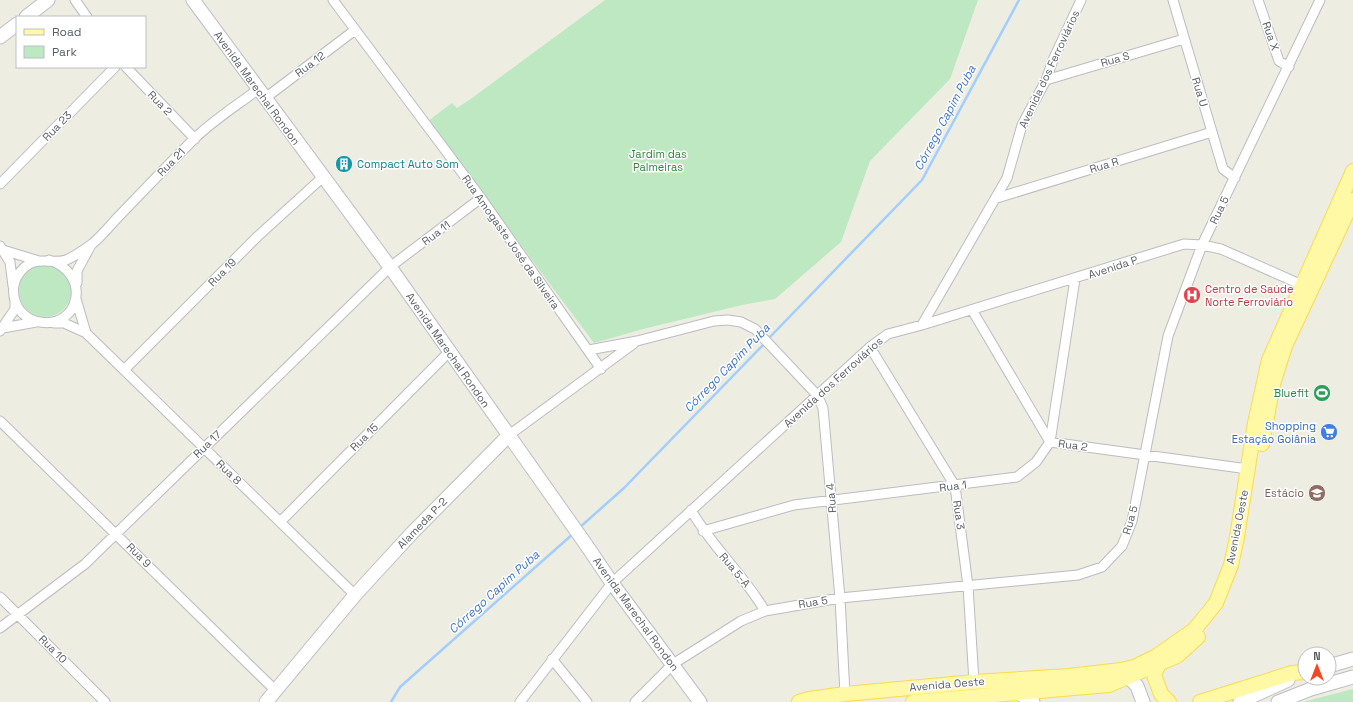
<svg xmlns="http://www.w3.org/2000/svg" width="1353" height="702" viewBox="0 0 1353 702" font-family="'Space Grotesk',sans-serif">
<rect width="100%" height="100%" fill="#eeede2"/>
<path fill="#bde8c1" d="M 605,0 L 978,0 L 950,79 L 870,161 L 841,242 L 775,299 L 742,305 L 647,328 L 594,343 L 428,121 L 452,103 L 457,108 L 472,98 Z
M19 291a26 26 0 1 1 52 0a26 26 0 1 1-52 0Z
M 1353,689 L 1353,702 L 1304,702 L 1306,701 Z"/>
<g fill="none" stroke-linecap="round" stroke-linejoin="round">
<path stroke="#a1ceff" stroke-width="2.5" d="M 768,339 L 922,180 L 1019,0
M 579,528 L 624,488 L 765,343
M 391,702 L 400,687 L 574,533"/>
<defs>
<path id="street" d="M 75,0 L 87,17
M 333,0 L 481,198 L 601,369
M 1173,0 L 1223,169 L 1235,178
M 1258,0 L 1279,61 L 1289,67
M 126,67 L 195,139
M 1046,80 L 1184,39
M 264,99 L 355,30
M 0,184 L 115,67
M 997,198 L 1212,132
M 0,246 L 10,262 L 13,286
M 3,250 L 39,261
M 49,260 C 93,274 79,329 40,322 C 16,319 5,289 21,271 C 35,254 50,265 66,260 C 74,257 85,249 92,244 C 103,235 112,223 121,214 C 145,189 169,164 193,140 C 212,121 236,106 257,90
M 77,283 L 77,271 L 91,245
M 76,299 L 86,333
M 972,310 L 1050,442 L 1248,469
M 54,323 L 64,323 L 86,333 L 355,595
M 922,325 L 1007,178 L 1022,125 L 1046,80 L 1053,60 L 1081,0
M 3,328 L 36,322
M 0,331 L 15,309 L 15,301
M 870,347 L 955,486 L 968,586 L 974,682
M 589,350 L 637,341 L 714,321 L 728,320 L 741,322 L 755,329 L 817,395 L 823,408 L 840,598 L 845,694
M 124,370 L 258,236 L 323,177
M 0,421 L 276,691
M 509,435 L 633,344
M 691,510 C 712,547 744,575 765,611
M 280,522 L 449,352
M 703,531 L 794,505 L 1017,477 L 1036,462 L 1050,442 L 1075,279
M 0,597 L 105,702
M 0,628 L 85,564 L 390,267 L 481,198
M 552,659 L 587,702
M 520,702 L 612,583 L 870,347 L 888,334 L 922,325 L 1184,244 L 1202,245 L 1221,249 L 1302,285
M 635,702 L 673,664 L 741,621 L 765,611 L 840,598 L 1078,575 L 1102,567 L 1122,546 L 1132,521 L 1168,336 L 1202,245 L 1320,0"/>
<path id="secondary" d="M 193,0 L 390,267 L 587,546 L 612,583 L 700,702
M 26,17 L 48,0
M 0,37 L 17,24
M 1329,666 L 1353,659
M 1121,670 L 1137,686 L 1143,702
M 1018,693 L 1033,702
M 266,702 L 355,595 L 412,533 L 509,435
M 1240,702 L 1288,680
M 1278,702 L 1311,689 L 1353,677"/>
<path id="primary" d="M 1262,444 L 1273,384 L 1285,346 L 1353,200
M 1158,666 L 1154,675 L 1161,694 L 1169,702
M 799,702 L 809,699 L 845,694 L 974,682 L 1069,676 L 1121,670 L 1134,667 L 1155,657 L 1194,630 L 1216,603 L 1231,565 L 1237,537 L 1255,423 L 1269,360 L 1353,171
M 913,702 L 1109,685 L 1177,656 L 1198,637
M 1200,702 L 1292,673 L 1305,672"/>
</defs>
<use href="#street" stroke="#babcc2" stroke-width="11"/>
<use href="#secondary" stroke="#bbbec5" stroke-width="15"/>
<use href="#primary" stroke="#fada50" stroke-width="16"/>
<use href="#street" stroke="#fff" stroke-width="9"/>
<use href="#secondary" stroke="#fff" stroke-width="13"/>
<use href="#primary" stroke="#fff9a6" stroke-width="14"/>
</g>
<defs>
<symbol id="building-disc" viewBox="-11 -11 22 22"><circle r="9.5" fill="#0f9aa8" stroke="#fff"/><path d="M-4-6H4V6H1V3H-1V6H-4ZM-2.5-4.3h1.7v1.8h-1.7ZM.8-4.3h1.7v1.8H.8ZM-2.5-1h1.7V.8h-1.7ZM.8-1h1.7V.8H.8Z" fill="#fff"/></symbol>
<symbol id="hospital-disc" viewBox="-11 -11 22 22"><circle r="9.5" fill="#e0444e" stroke="#fff"/><path d="M-5-5h3v3.5h4V-5h3V5h-3V1.5h-4V5h-3Z" fill="#fff"/></symbol>
<symbol id="stadium-disc" viewBox="-11 -11 22 22"><circle r="9.5" fill="#2e9e5b" stroke="#fff"/><path d="M0-5a6.5 5 0 1 0 0 10a6.5 5 0 1 0 0-10ZM-3.5-1.8h7v3.6h-7Z" fill="#fff"/></symbol>
<symbol id="supermarket-disc" viewBox="-11 -11 22 22"><circle r="9.5" fill="#3f7fe0" stroke="#fff"/><path d="M-6-5.5h2.5l.6 2H6L4.5 2H-2.5L-4.4-4H-6ZM-1.5 3.2a1.3 1.3 0 1 0 .1 0ZM3 3.2a1.3 1.3 0 1 0 .1 0Z" fill="#fff"/></symbol>
<symbol id="university-disc" viewBox="-11 -11 22 22"><circle r="9.5" fill="#8d6e63" stroke="#fff"/><path d="M0-5L7-2L0 1L-7-2ZM-4 1L0 2.5L4 1V4Q0 6-4 4Z" fill="#fff"/></symbol>
</defs>
<g fill-rule="evenodd">
<use href="#building-disc" x="334" y="154" width="20" height="20"/>
<use href="#hospital-disc" x="1182" y="285" width="20" height="20"/>
<use href="#stadium-disc" x="1312" y="383" width="20" height="20"/>
<use href="#supermarket-disc" x="1319" y="422" width="20" height="20"/>
<use href="#university-disc" x="1307" y="483" width="20" height="20"/>
</g>
<g text-anchor="middle" stroke-width="3" stroke-linejoin="round" paint-order="stroke">
<g font-size="11" fill="#5a5e64" stroke="#fff">
<text transform="translate(1271 36) rotate(71)" y="4">Rua X</text>
<text transform="translate(1115 59) rotate(-16)" y="4">Rua S</text>
<text transform="translate(310 64) rotate(-37)" y="4">Rua 12</text>
<text transform="translate(1049 69) rotate(-65)" y="4">Avenida dos Ferroviários</text>
<text transform="translate(257 88) rotate(54)" y="4">Avenida Marechal Rondon</text>
<text transform="translate(1200 92) rotate(73)" y="4">Rua U</text>
<text transform="translate(160 103) rotate(46)" y="4">Rua 2</text>
<text transform="translate(57 126) rotate(-46)" y="4">Rua 23</text>
<text transform="translate(171 162) rotate(-46)" y="4">Rua 21</text>
<text transform="translate(1104 165) rotate(-17)" y="4">Rua R</text>
<text transform="translate(1219 210) rotate(-64)" y="4">Rua 5</text>
<text transform="translate(436 233) rotate(-37)" y="4">Rua 11</text>
<text transform="translate(511 242) rotate(55)" y="4">Rua Amogaste José da Silveira</text>
<text transform="translate(1113 267) rotate(-18)" y="4">Avenida P</text>
<text transform="translate(222 272) rotate(-45)" y="4">Rua 19</text>
<text transform="translate(448 350) rotate(55)" y="4">Avenida Marechal Rondon</text>
<text transform="translate(833 382) rotate(-42)" y="4">Avenida dos Ferroviários</text>
<text transform="translate(364 437) rotate(-45)" y="4">Rua 15</text>
<text transform="translate(207 444) rotate(-44)" y="4">Rua 17</text>
<text transform="translate(1073 445) rotate(8)" y="4">Rua 2</text>
<text transform="translate(229 472) rotate(44)" y="4">Rua 8</text>
<text transform="translate(953 486) rotate(-7)" y="4">Rua 1</text>
<text transform="translate(831 498) rotate(-95)" y="4">Rua 4</text>
<text transform="translate(959 515) rotate(82)" y="4">Rua 3</text>
<text transform="translate(1130 520) rotate(-74)" y="4">Rua 5</text>
<text transform="translate(422 523) rotate(-46)" y="4">Alameda P-2</text>
<text transform="translate(1237 527) rotate(-79)" y="4">Avenida Oeste</text>
<text transform="translate(139 555) rotate(45)" y="4">Rua 9</text>
<text transform="translate(735 570) rotate(50)" y="4">Rua 5-A</text>
<text transform="translate(813 602) rotate(-9)" y="4">Rua 5</text>
<text transform="translate(636 614) rotate(54)" y="4">Avenida Marechal Rondon</text>
<text transform="translate(53 649) rotate(45)" y="4">Rua 10</text>
<text transform="translate(947 684) rotate(-5)" y="4">Avenida Oeste</text>
</g>
<g font-size="11" fill="#2f863c" stroke="#fff">
<text x="658" y="158">Jardim das<tspan x="658" dy="13">Palmeiras</tspan></text>
</g>
<g font-size="11" fill="#0d838f" stroke="#fff" text-anchor="start">
<text x="357" y="168">Compact Auto Som</text>
</g>
<g font-size="11" fill="#be3a42" stroke="#fff" text-anchor="start">
<text x="1205" y="293">Centro de Saúde<tspan x="1205" dy="13">Norte Ferroviário</tspan></text>
</g>
<g font-size="11" fill="#27864d" stroke="#fff" text-anchor="end">
<text x="1309" y="397">Bluefit</text>
</g>
<g font-size="11" fill="#366cbe" stroke="#fff" text-anchor="end">
<text x="1316" y="430">Shopping<tspan x="1316" dy="13">Estação Goiânia</tspan></text>
</g>
<g font-size="11" fill="#785e54" stroke="#fff" text-anchor="end">
<text x="1304" y="497">Estácio</text>
</g>
<g font-size="12" font-style="italic" fill="#3d74ca" stroke="#fff">
<text transform="translate(945 118) rotate(-62)" y="4">Córrego Capim Puba</text>
<text transform="translate(727 368) rotate(-46)" y="4">Córrego Capim Puba</text>
<text transform="translate(494 592) rotate(-42)" y="4">Córrego Capim Puba</text>
</g>
</g>
<rect x="16" y="16" width="130" height="52" fill="#ffffff" stroke="#bdbfc1"/>
<rect x="24" y="29" width="20" height="6" fill="#fff9a6" stroke="#bdbfc1"/>
<text x="52" y="36" font-size="12" fill="#5a5e64">Road</text>
<rect x="24" y="46" width="20" height="12" fill="#bde8c1" stroke="#bdbfc1"/>
<text x="52" y="56" font-size="12" fill="#5a5e64">Park</text>
<g transform="translate(1317 666)"><circle r="19" fill="#ffffff" stroke="#bdbfc1"/>
<path d="M0-3L7 15L0 10L-7 15Z" fill="#f34623"/>
<text y="-6" font-size="11" font-weight="bold" text-anchor="middle" fill="#5a5e64">N</text>
</g>
</svg>
